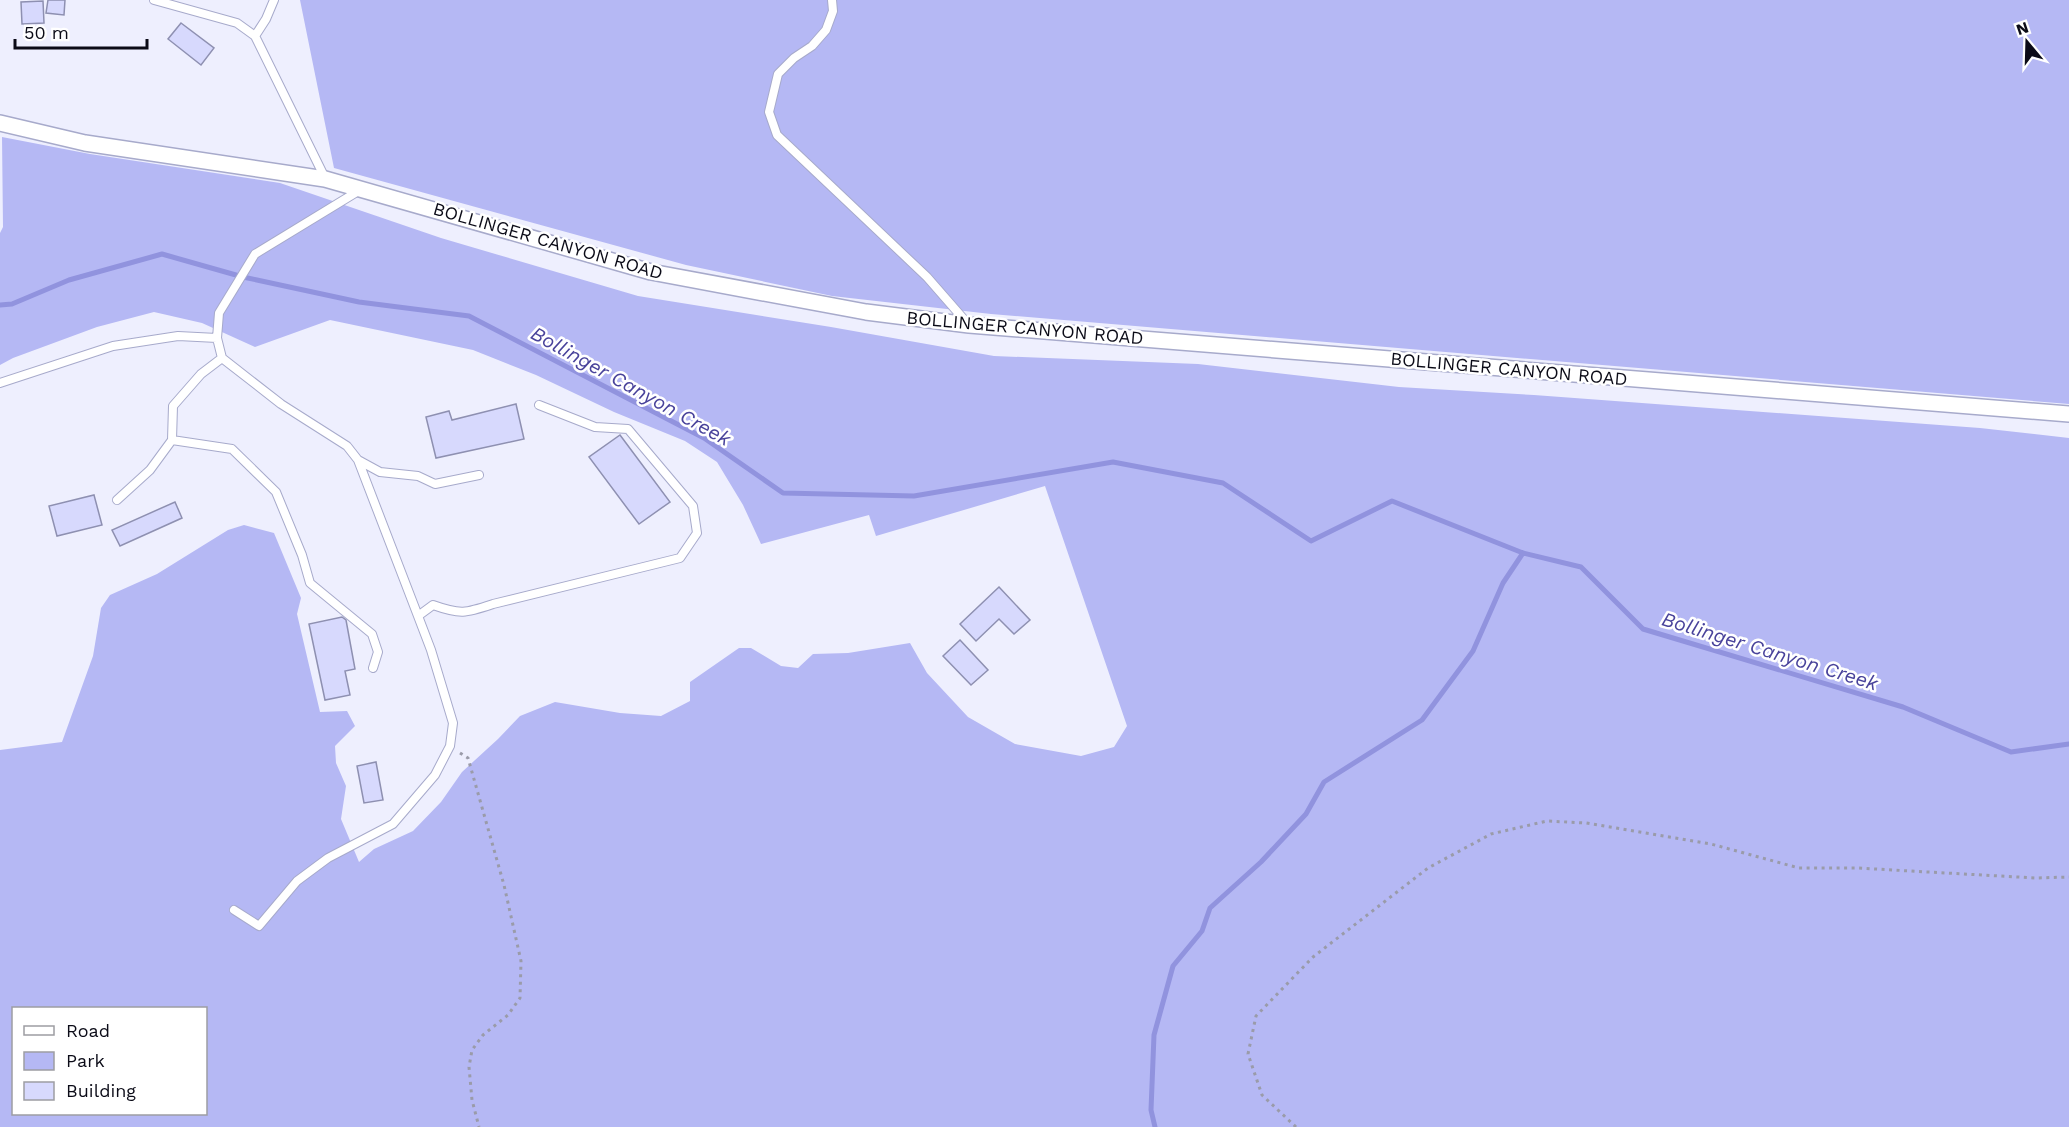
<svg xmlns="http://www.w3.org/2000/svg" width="2069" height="1127" viewBox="0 0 2069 1127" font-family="'Work Sans',sans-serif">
<rect width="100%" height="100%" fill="#eeeffe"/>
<path fill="#b5b8f4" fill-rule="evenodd" d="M 300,0 L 2069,0 L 2069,404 L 991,314 L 832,296 L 686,265 L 334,168 Z
M 2,137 L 90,154 L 280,183 L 441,238 L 638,296 L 831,327 L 994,356 L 1198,364 L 1399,387 L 1534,395 L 1980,428 L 2069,438 L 2069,1127 L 0,1127 L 0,750 L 62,742 L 93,656 L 101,608 L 110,595 L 157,574 L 228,530 L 244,525 L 274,533 L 301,598 L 297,614 L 320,712 L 347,711 L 355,726 L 335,746 L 336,763 L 346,786 L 341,819 L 359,862 L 374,849 L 413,831 L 441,802 L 462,772 L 498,739 L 520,716 L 555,702 L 620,713 L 661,716 L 690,701 L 690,682 L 739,648 L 751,648 L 781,666 L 798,668 L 813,654 L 848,653 L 910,643 L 927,673 L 968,717 L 1015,744 L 1081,756 L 1114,747 L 1127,726 L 1045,486 L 876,536 L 869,515 L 761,544 L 743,505 L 717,462 L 685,441 L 614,412 L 536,375 L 473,350 L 330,320 L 255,347 L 202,323 L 154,312 L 97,327 L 13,358 L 0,365 L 0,233 L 3,227 ZM 14,1008 L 206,1008 L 206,1114 L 14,1114 Z"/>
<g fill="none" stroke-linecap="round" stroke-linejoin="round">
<path stroke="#9193de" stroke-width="5" d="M 0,305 L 12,304 L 69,280 L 162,254 L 243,277 L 359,302 L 469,316 L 704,438 L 783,493 L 914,496 L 1113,462 L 1223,483 L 1311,541 L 1392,501 L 1523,553 L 1581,567 L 1643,629 L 1903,707 L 2011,752 L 2069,744
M 1155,1127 L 1151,1110 L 1154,1035 L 1173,966 L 1202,931 L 1210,908 L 1261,862 L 1306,814 L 1324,782 L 1422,720 L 1473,651 L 1503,583 L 1523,553"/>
</g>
<path fill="#d7d9fd" stroke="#8e90b1" stroke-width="1.5" d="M 48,0 L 65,0 L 64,15 L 46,13 Z
M 43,1 L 44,23 L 22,24 L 21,2 Z
M 181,23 L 214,48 L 201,65 L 168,39 Z
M 516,404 L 524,439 L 436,458 L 426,417 L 449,411 L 452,420 Z
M 620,435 L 670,502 L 639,524 L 589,457 Z
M 94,495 L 102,525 L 57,536 L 49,506 Z
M 175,502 L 182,518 L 120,546 L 112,530 Z
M 999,587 L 1030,620 L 1014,634 L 999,619 L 976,641 L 960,624 Z
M 342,617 L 346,620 L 355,669 L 345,671 L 350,695 L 325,700 L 309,624 Z
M 960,640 L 988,670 L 971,685 L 943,656 Z
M 376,762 L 383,800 L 364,803 L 357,766 Z"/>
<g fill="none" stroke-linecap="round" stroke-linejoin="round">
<defs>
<path id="lane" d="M 154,0 L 237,23 L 255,36 L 325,178
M 832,0 L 833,11 L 826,30 L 812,46 L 794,58 L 778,74 L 769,112 L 777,135 L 927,277 L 968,324
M 255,36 L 266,19 L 274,0
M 360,190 L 255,254 L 219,313 L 217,338 L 222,358 L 281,404 L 347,446 L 358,460 L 380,472 L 418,476 L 435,484 L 479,475
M 0,383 L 113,346 L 178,336 L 217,338
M 172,440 L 232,449 L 276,492 L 302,555 L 310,583 L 372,634 L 378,652 L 373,668
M 358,460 L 418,616
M 117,500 L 150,470 L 172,440 L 173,406 L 201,374 L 222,358
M 234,910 L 259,926 L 297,881 L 328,858 L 393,824 L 435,775 L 450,746 L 453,723 L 431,650 L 418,616 L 433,605 C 461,615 466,613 493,604 L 680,558 L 697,533 L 693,506 L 628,429 L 595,427 L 539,405"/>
<path id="street" d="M 0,123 L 85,143 L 325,179 L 651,272 L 866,312 L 969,325 L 2069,414"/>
</defs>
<use href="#lane" stroke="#a7aacb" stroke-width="10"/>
<use href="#street" stroke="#a7aacb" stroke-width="18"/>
<path stroke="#9a9ba9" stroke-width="3" stroke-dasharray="3 4.5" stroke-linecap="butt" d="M 460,753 L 468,758 L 504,885 L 521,961 L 520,998 L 508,1015 L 483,1035 L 472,1050 L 469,1067 L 472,1100 L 479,1127
M 1296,1127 L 1262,1095 L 1248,1054 L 1256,1016 L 1313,957 L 1428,868 L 1491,834 L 1547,821 L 1586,823 L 1711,844 L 1799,868 L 1857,868 L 2036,878 L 2069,877"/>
<use href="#lane" stroke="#fff" stroke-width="8"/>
<use href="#street" stroke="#fff" stroke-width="15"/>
</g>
<g text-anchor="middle" stroke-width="5" stroke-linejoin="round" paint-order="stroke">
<g font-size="18" fill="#0b0b17" stroke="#fff">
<text transform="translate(548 241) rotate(16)" y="6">BOLLINGER CANYON ROAD</text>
<text transform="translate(1025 328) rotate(5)" y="6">BOLLINGER CANYON ROAD</text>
<text transform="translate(1509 369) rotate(5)" y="6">BOLLINGER CANYON ROAD</text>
</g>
<g font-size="20" font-style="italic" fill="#49439b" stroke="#fff">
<text transform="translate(631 386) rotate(29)" y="7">Bollinger Canyon Creek</text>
<text transform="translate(1770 651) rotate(17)" y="7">Bollinger Canyon Creek</text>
</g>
</g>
<rect x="12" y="1007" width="195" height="108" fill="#ffffff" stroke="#9d9da2" stroke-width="1.5"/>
<rect x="24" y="1026" width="30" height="9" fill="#ffffff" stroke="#9d9da2" stroke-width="1.5"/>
<text x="66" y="1037" font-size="18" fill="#0b0b17">Road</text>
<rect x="24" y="1052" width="30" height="18" fill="#b5b8f4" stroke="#9d9da2" stroke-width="1.5"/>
<text x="66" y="1067" font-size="18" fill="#0b0b17">Park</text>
<rect x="24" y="1082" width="30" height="18" fill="#d7d9fd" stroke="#9d9da2" stroke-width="1.5"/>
<text x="66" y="1097" font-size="18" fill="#0b0b17">Building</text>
<g transform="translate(2027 42) rotate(341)" stroke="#ffffff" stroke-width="4.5" paint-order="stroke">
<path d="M0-4.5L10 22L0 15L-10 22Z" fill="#0b0b17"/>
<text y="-9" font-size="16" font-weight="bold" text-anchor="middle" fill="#0b0b17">N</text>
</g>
<path d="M15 39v9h132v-9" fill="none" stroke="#0b0b17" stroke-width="3"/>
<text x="24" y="39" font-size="18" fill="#0b0b17" stroke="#ffffff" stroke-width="4.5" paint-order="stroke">50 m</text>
</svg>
